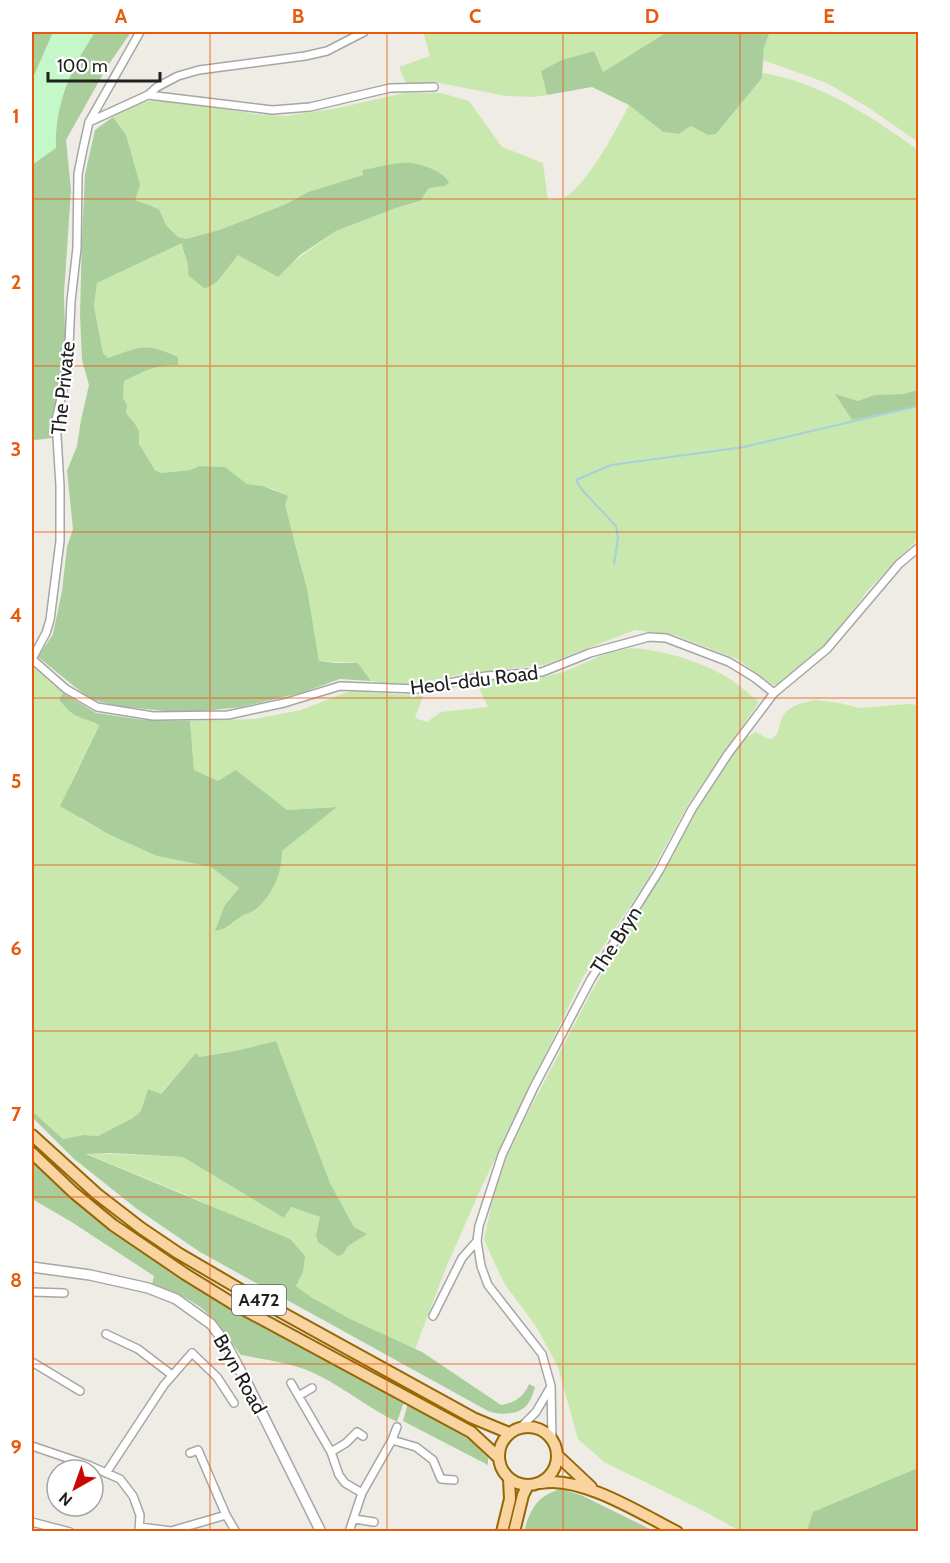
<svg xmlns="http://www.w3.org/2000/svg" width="950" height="1563" viewBox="0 0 950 1563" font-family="Cabin,sans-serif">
<rect width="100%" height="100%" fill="#efece5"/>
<path fill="#c9e8ad" d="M 423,32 L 667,32 L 603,72 L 600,68 L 541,71 L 547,95 L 534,97 L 506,96 L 434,82 L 406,84 L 399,67 L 430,56 Z
M 770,32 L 918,32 L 918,142 L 869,108 L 827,83 L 763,60 L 764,47 Z
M 763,73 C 820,82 872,117 918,150 L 918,390 L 903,394 L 874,395 L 858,401 L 836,395 L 872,417 L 918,406 L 918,539 L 869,589 L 827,644 L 779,685 L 772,685 L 737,659 L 675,635 L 635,630 L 544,665 L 462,674 L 416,684 L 397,685 L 371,681 L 358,663 L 319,661 C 312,621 306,582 295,542 C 290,524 286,507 276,490 L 263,486 L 247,484 L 224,467 L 199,466 L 190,470 L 161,473 L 155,470 L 139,444 L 139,431 L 135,424 L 126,413 L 123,398 L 124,381 C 142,372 157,364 178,365 L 178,357 C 145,342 141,346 108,358 L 103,353 L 94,306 L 97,283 L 182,243 C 182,256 195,279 205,289 L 217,282 L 238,255 L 289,265 L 336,231 L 396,208 L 419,202 L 429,188 L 444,186 L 362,170 L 363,175 L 308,192 L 286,204 L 219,230 L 186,239 L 178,237 L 166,225 L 159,209 L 134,200 L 131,157 L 126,135 L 113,117 L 126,109 L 148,101 L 176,101 L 256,114 L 286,116 L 338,108 L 404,93 L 441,93 L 469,101 L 502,147 L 543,163 L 548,200 C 553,199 558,199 563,198 C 585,189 618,127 629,105 L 663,132 L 679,134 L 691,126 L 708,135 L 716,134 L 762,78 Z
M 631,648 C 663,650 697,660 725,676 C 737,683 748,693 759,702 L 689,803 L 647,880 L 583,977 L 483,1184 L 447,1265 L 415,1349 C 374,1331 332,1313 296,1286 L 303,1272 L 249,1223 L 187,1195 L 85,1153 L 183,1157 L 284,1218 L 291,1207 L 320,1217 L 316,1235 L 348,1246 L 366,1234 L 354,1227 L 330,1183 L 276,1041 L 235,1051 L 198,1057 L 197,1053 L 160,1094 L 148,1089 L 141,1112 L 133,1118 L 98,1136 L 84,1135 L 63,1139 L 32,1111 L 32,666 L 63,693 L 59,700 L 77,716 L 86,718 L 99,726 L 70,784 L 81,819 L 108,834 L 157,856 L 211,867 L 239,888 L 225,905 L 227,928 L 239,918 L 255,909 L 268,895 L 282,851 L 336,807 L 287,810 L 254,786 L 241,774 L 218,781 L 194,770 L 190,721 L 255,719 L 301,710 L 350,691 L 423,696 L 415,718 L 427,722 L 441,712 L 488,707 L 476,682 L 542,677 L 564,672 L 607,653 Z
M 815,700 L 840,703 L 859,708 L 909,704 L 918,705 L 918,1531 L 814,1513 L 807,1531 L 740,1531 L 696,1507 L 604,1462 L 578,1439 L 558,1367 L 537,1328 L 504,1283 L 484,1240 L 491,1206 L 507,1156 L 531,1107 L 593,989 L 648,897 L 687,825 L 743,739 L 756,732 L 766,738 L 772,739 C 782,730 777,728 782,718 C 788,705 803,703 815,700 Z"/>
<path fill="#aace9b" d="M 32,32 L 60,32 L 32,87 Z
M 69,32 L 131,32 L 107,67 L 66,140 L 71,190 L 64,294 L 66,367 L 57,404 L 52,438 L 36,440 L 32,439 L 32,137 Z
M 667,32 L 770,32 L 764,47 L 762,78 L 716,134 L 708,135 L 691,126 L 679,134 L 663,132 L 629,105 L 592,87 L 547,95 L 541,71 L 562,60 L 594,51 L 603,72 Z
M 113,117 L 126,135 L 140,185 L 135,200 L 159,209 L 166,225 L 178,237 L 186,239 L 219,230 L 286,204 L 308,192 L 363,175 L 362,170 C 376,168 396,161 411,163 C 423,165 444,171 449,183 L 444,186 L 429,188 L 420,201 L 396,208 L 336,231 L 300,255 L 278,277 L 238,255 L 217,282 L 205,289 L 188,275 C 190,261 183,256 182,243 L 97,283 L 94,306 L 103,353 L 108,358 C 142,346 144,342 178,357 L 178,365 C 157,364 142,372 124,381 L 123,398 L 127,405 L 126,413 L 135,424 L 139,431 L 139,444 L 155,470 L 161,473 L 190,470 L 199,466 L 225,467 L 247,484 L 263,486 L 288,496 L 285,505 L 307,589 L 319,661 L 336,663 L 358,663 L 371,681 L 340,679 L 301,693 L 241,707 L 203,711 L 165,711 L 117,706 L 90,699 L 38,657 L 53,634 L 62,591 L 67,547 L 73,529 L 67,471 L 77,446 L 81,420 L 89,385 L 82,360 L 80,315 L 82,238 L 85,174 L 95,130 Z
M 918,390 L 918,406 L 852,420 L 835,394 L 858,401 L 874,395 L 903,394 Z
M 63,693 L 96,713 L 144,720 L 190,721 L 194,770 L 218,781 L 236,770 L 287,810 L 337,807 L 282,851 C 282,872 273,895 256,909 C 251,913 244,914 239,918 C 229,925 229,928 215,931 L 225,905 L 239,888 L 211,867 L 157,856 L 108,834 L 60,806 L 99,726 C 91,719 83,720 75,715 C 69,712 64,705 59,700 Z
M 276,1041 L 330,1183 L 354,1227 L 367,1234 L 348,1246 L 343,1254 L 338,1256 L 318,1242 L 316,1235 L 320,1217 L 291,1207 L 284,1218 L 183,1157 L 110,1153 L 86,1154 L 290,1239 L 305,1256 L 303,1272 L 296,1286 L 311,1297 L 350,1319 L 422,1352 L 501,1405 C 514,1403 524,1397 529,1384 L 535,1387 C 533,1392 532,1398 529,1402 C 522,1415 500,1416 488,1411 L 200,1252 L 137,1209 L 73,1158 L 32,1117 L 32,1111 L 63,1139 L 84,1135 L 98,1136 L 133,1118 L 141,1111 L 148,1089 L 161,1094 L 196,1053 L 199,1057 L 235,1051 Z
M 32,1161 C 76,1204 123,1241 175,1275 L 404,1402 L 397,1422 C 366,1407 340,1384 309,1371 C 291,1363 261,1359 241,1355 C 210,1311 202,1302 152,1284 L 154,1276 L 70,1221 L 32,1199 Z
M 408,1403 L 470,1440 L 488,1458 L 488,1465 L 403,1421 Z
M 918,1468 L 918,1531 L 807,1531 L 813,1512 Z
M 561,1489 L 581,1495 L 654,1531 L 524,1531 C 531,1508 537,1496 561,1489 Z"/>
<path fill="#c4f8c8" d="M 53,32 L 95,32 C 71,69 55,102 56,148 L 32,165 L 32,80 Z"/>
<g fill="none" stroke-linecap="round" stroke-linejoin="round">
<path stroke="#a7cfdc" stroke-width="2" d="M 614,564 L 618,538 L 616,526 L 582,490 L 576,480 L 611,465 L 744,447 L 918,406"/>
<defs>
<path id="minor" d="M 148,95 L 272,110 L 310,107 L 390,88 L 434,87
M 89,122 L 148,95 L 157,87 L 178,76 L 199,70 L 305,56 L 327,51 L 364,32
M 32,659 L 66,689 L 97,707 L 153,716 L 228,715 L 284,703 L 340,686 L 417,689 L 486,676 L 542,672 L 590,653 L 649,637 L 666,638 L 729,662 L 755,678 L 774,693
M 32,659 L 46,633 L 50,620 L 60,541 L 60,486 L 56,420 L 68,368 L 71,301 L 77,248 L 78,174 L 83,149 L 89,122 L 140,32
M 32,1292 L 64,1293
M 433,1316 L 462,1258 L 477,1241
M 106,1334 L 138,1349 L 172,1375
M 32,1362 L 80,1391
M 291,1383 L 331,1452 L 339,1475 L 345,1483 L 362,1493
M 300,1395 L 312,1388
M 521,1427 L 536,1412 L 550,1388
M 552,1439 L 551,1386 L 542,1354 L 488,1285 L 481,1266 L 477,1241 L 479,1226 L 502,1155 L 534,1087 L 591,979 L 659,871 L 692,809 L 728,754 L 774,693 L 827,649 L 899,564 L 918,548
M 392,1440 L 416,1447 L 433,1460 L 441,1479 L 454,1480
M 32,1446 L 88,1465 L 120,1479 L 133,1496 L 140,1515 L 139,1532
M 331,1452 L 346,1443 L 357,1432 L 363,1436
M 190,1453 L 198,1450 L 226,1515 L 236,1532
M 106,1473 L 164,1385 L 192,1353 L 217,1377 L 234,1403
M 354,1519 L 374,1522
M 32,1522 L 70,1532
M 140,1527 L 171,1531 L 226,1515
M 349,1532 L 362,1493 L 392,1440 L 397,1427"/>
<path id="tertiary" d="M 32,1267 L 90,1275 L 148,1288 L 176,1299 L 211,1324 L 226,1344 L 248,1385 L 321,1532"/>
<path id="primary" d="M 32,1135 L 97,1194 L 141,1228 L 178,1253 L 248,1294 L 473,1418 L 509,1433
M 32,1153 L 73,1192 L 113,1225 L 185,1274 L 232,1303 L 471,1432 L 498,1457
M499 1456a29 29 0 1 1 58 0a29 29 0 1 1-58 0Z
M 558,1456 L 591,1487
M 541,1483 C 580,1475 642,1514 677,1532
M 502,1532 L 510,1499 L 509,1479
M 514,1532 L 523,1495 L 528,1485"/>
</defs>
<use href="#minor" stroke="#a6a6a6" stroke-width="10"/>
<use href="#tertiary" stroke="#a6a6a6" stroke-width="12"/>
<use href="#primary" stroke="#966704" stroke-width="14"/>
<use href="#minor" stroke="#fff" stroke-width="7"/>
<use href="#tertiary" stroke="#fff" stroke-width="9"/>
<use href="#primary" stroke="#f9d4a0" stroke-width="10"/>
</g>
<path fill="none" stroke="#e8590c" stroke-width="1.5" stroke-opacity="0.55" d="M 210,32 L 210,1532M 387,32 L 387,1532M 563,32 L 563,1532M 740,32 L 740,1532M 32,199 L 918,199M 32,366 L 918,366M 32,532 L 918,532M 32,698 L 918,698M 32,865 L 918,865M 32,1031 L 918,1031M 32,1197 L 918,1197M 32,1364 L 918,1364"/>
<g text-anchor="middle" stroke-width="4.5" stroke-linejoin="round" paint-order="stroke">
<rect fill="#fff" stroke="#626262" stroke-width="1.5" x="232" y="1285" width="54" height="30" rx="4.5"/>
<g font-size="18" font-weight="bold" fill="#1f1f1f">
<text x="259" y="1306">A472</text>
</g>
<g font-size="20" fill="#1f1f1f" stroke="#fff">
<text transform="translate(63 388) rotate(-84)" y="7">The Private</text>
<text transform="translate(474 680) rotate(-7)" y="7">Heol-ddu Road</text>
<text transform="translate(616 940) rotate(-57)" y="7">The Bryn</text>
<text transform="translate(240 1374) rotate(61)" y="7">Bryn Road</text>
</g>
</g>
<rect width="950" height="1563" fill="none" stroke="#ffffff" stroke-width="66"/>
<g transform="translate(75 1488) rotate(220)"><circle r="28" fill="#ffffff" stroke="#a5a5a5" stroke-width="1.5"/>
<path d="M0-4.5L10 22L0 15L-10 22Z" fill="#c90705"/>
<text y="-9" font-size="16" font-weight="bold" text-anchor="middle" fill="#1f1f1f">N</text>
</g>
<path d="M48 72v9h112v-9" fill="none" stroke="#1f1f1f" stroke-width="3"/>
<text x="57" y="72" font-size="18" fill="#1f1f1f" stroke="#ffffff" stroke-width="4.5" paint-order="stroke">100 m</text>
<rect x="33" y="33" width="884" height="1497" fill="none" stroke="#e8590c" stroke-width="2"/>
<g font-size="20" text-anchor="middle" font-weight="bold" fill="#e8590c">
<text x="121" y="23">A</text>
<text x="298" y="23">B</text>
<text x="475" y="23">C</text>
<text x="652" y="23">D</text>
<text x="829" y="23">E</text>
<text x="16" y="123">1</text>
<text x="16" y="289">2</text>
<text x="16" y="456">3</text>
<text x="16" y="622">4</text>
<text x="16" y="788">5</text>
<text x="16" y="955">6</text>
<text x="16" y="1121">7</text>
<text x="16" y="1287">8</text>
<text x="16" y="1454">9</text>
</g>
</svg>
